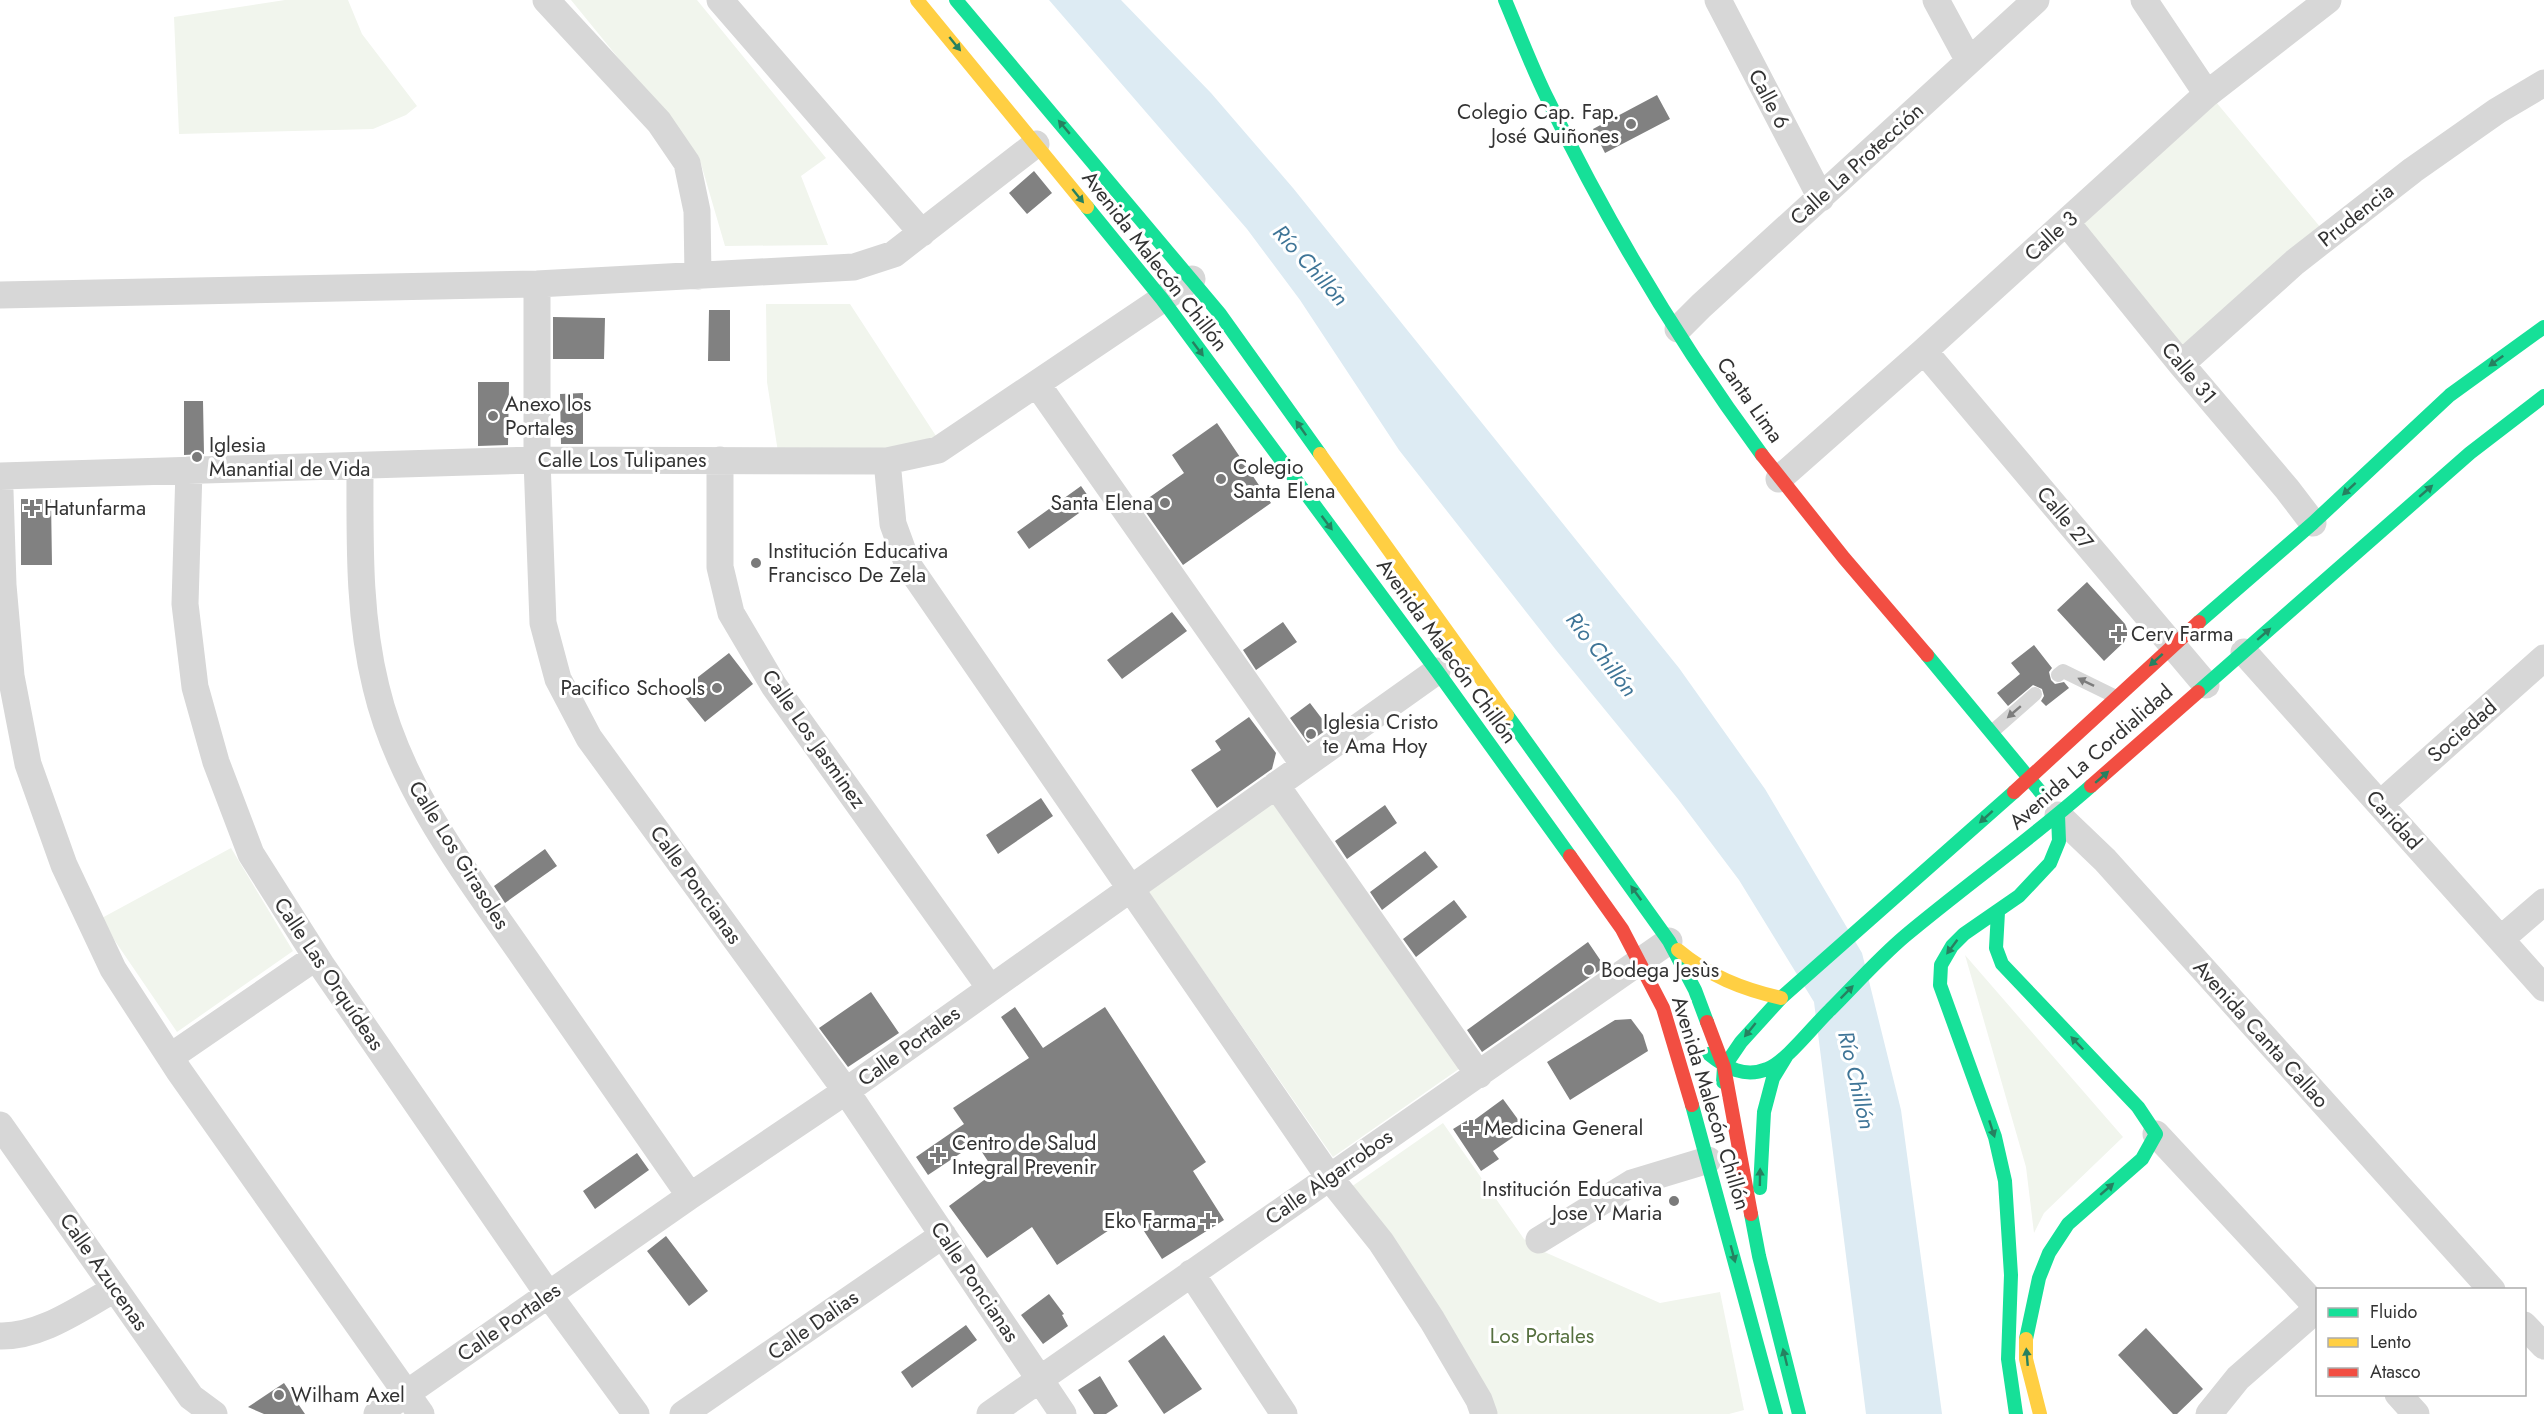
<svg xmlns="http://www.w3.org/2000/svg" width="2544" height="1414" viewBox="0 0 2544 1414" font-family="Jost,sans-serif">
<rect width="100%" height="100%" fill="#fff"/>
<path fill="#f1f5ed" d="M 285,0 L 348,0 L 362,34 L 417,106 L 406,115 L 373,129 L 179,134 L 174,17 Z
M 571,0 L 697,0 L 826,158 L 801,176 L 828,245 L 725,246 L 699,157 Z
M 2216,102 L 2321,228 L 2182,347 L 2080,222 Z
M 766,304 L 850,304 L 938,439 L 880,453 L 778,452 L 767,382 Z
M 1276,792 L 1466,1064 L 1333,1157 L 1145,887 Z
M 231,848 L 293,951 L 177,1032 L 100,919 Z
M 1965,955 L 2123,1137 L 2044,1213 L 2034,1233 L 2026,1167 Z
M 1443,1123 L 1524,1239 L 1540,1250 L 1660,1303 L 1720,1292 L 1744,1410 L 1729,1414 L 1490,1414 L 1351,1187 Z"/>
<path fill="#ddebf3" d="M 1049,0 L 1121,0 L 1211,93 L 1293,188 L 1679,668 L 1765,789 L 1862,953 L 1901,1110 L 1942,1414 L 1866,1414 L 1814,1002 L 1739,880 L 1678,799 L 1556,650 L 1399,450 L 1300,300 L 1247,229 Z"/>
<path fill="#818181" d="M 1657,95 L 1670,119 L 1605,153 L 1593,129 Z
M 1034,171 L 1052,193 L 1027,214 L 1009,193 Z
M 709,310 L 730,310 L 730,361 L 708,361 Z
M 553,317 L 605,318 L 604,359 L 553,359 Z
M 478,382 L 509,382 L 508,445 L 478,446 Z
M 583,393 L 583,444 L 561,444 L 560,394 Z
M 184,401 L 203,401 L 204,454 L 184,455 Z
M 1217,423 L 1271,503 L 1183,565 L 1140,504 L 1184,473 L 1172,455 Z
M 1081,486 L 1093,503 L 1029,549 L 1017,532 Z
M 21,499 L 51,499 L 52,565 L 21,565 Z
M 2087,582 L 2125,624 L 2128,632 L 2124,642 L 2104,661 L 2057,610 Z
M 1172,612 L 1187,631 L 1122,679 L 1107,660 Z
M 1283,622 L 1297,642 L 1256,670 L 1243,650 Z
M 2034,645 L 2052,668 L 2049,672 L 2051,680 L 2055,684 L 2064,682 L 2069,688 L 2046,706 L 2041,701 L 2044,696 L 2042,689 L 2033,685 L 2008,706 L 1997,693 L 2020,674 L 2011,663 Z
M 729,653 L 753,684 L 705,722 L 680,691 Z
M 1310,703 L 1329,728 L 1308,743 L 1290,718 Z
M 1249,717 L 1276,753 L 1272,769 L 1217,808 L 1191,770 L 1221,750 L 1215,741 Z
M 1041,798 L 1053,816 L 998,854 L 986,835 Z
M 1385,805 L 1397,823 L 1347,859 L 1335,841 Z
M 545,849 L 557,866 L 505,903 L 494,886 Z
M 1425,851 L 1438,867 L 1382,910 L 1370,892 Z
M 1454,900 L 1467,917 L 1416,957 L 1403,939 Z
M 1588,942 L 1603,964 L 1600,970 L 1482,1052 L 1467,1030 Z
M 871,992 L 899,1033 L 848,1067 L 819,1028 Z
M 1015,1007 L 1043,1048 L 1105,1007 L 1206,1162 L 1193,1171 L 1224,1220 L 1162,1259 L 1133,1214 L 1057,1265 L 1032,1227 L 987,1258 L 949,1206 L 995,1172 L 976,1143 L 928,1175 L 916,1157 L 964,1124 L 953,1108 L 1029,1058 L 1001,1017 Z
M 1631,1019 L 1643,1035 L 1648,1051 L 1570,1100 L 1547,1062 L 1615,1020 Z
M 1503,1099 L 1525,1129 L 1493,1151 L 1499,1159 L 1481,1171 L 1453,1129 L 1471,1118 L 1473,1121 Z
M 637,1153 L 649,1170 L 595,1209 L 583,1191 Z
M 666,1236 L 708,1291 L 689,1306 L 647,1251 Z
M 1049,1294 L 1064,1314 L 1062,1315 L 1068,1326 L 1043,1344 L 1021,1315 Z
M 966,1325 L 977,1340 L 912,1388 L 901,1372 Z
M 2146,1328 L 2203,1389 L 2177,1414 L 2173,1414 L 2118,1355 Z
M 1164,1335 L 1202,1389 L 1164,1414 L 1128,1361 Z
M 1100,1376 L 1118,1406 L 1106,1414 L 1094,1414 L 1078,1390 Z
M 284,1383 L 305,1414 L 264,1414 L 248,1407 Z"/>
<g fill="none" stroke-linecap="round" stroke-linejoin="round">
<path stroke="#d7d7d7" stroke-width="14" d="M 2058,675 L 2063,671 L 2116,697
M 1993,731 L 2035,694"/>
<path stroke="#d7d7d7" stroke-width="27" d="M 546,0 L 659,122 L 687,163 L 697,211 L 698,276
M 720,0 L 922,233
M 1718,0 L 1821,198
M 1936,0 L 1969,61
M 2144,0 L 2207,94
M 2066,222 L 2181,364 L 2287,489 L 2313,523
M 537,284 L 537,460 L 543,623 L 558,679 L 589,738 L 846,1091 L 1063,1414
M 0,295 L 537,284 L 854,267 L 894,254 L 1036,144
M 1678,329 L 1701,306 L 2036,0
M 1924,351 L 2206,685
M 2181,364 L 2295,262 L 2413,170 L 2497,111 L 2544,83
M 1037,384 L 1304,765
M 720,460 L 720,567 L 731,613 L 774,686 L 990,988
M 887,461 L 893,524 L 908,565 L 1329,1177 L 1381,1242 L 1432,1320 L 1479,1400 L 1484,1414
M 360,466 C 360,540 358,614 376,687 C 400,789 468,876 526,960 C 581,1039 635,1117 690,1196
M 189,470 L 185,604 L 195,687 L 216,762 L 251,854 L 322,966 L 548,1294 L 636,1414
M 0,476 L 537,460 L 887,461 L 938,450 L 1192,279
M 1779,479 L 1924,351 L 2207,94 L 2328,0
M 0,491 L 3,585 L 11,676 L 28,764 L 64,865 L 113,969 L 179,1071 L 421,1414
M 2244,652 L 2544,988
M 1276,785 L 1479,1075
M 2380,804 L 2544,658
M 2058,815 L 2105,860 L 2492,1290
M 2501,939 L 2544,902
M 170,1057 L 316,957
M 0,1125 L 191,1397 L 214,1414
M 2156,1134 L 2318,1308
M 1539,1240 L 1632,1183 L 1708,1160
M 1191,1273 L 1284,1414
M 2524,1325 L 2544,1346
M 0,1336 C 41,1337 80,1308 115,1289
M 2398,1394 L 2416,1414
M 377,1414 L 690,1196 L 846,1091 L 1437,671
M 683,1414 L 943,1235
M 990,1414 L 1669,941
M 2209,1414 L 2238,1378 L 2318,1308"/>
<path stroke="#16e098" stroke-width="14" d="M 956,0 L 1220,314 L 1320,454
M 1505,0 C 1519,33 1532,68 1548,100 C 1608,224 1680,344 1762,455
M 1087,207 L 1162,299 L 1437,671 L 1570,856
M 2199,622 L 2313,523 L 2450,395 L 2544,327
M 1927,655 L 2043,795
M 2198,692 L 2470,453 L 2544,396
M 1507,715 L 1669,941 L 1695,990 L 1707,1022
M 1998,912 L 1996,948 L 2002,964 L 2138,1107 L 2156,1134 L 2142,1159 L 2068,1224 L 2049,1253 L 2039,1278 L 2026,1339
M 1709,1054 C 1726,1068 1745,1078 1767,1069 C 1786,1062 1814,1025 1830,1010 C 1855,985 1879,958 1905,936 C 1966,885 2031,839 2091,786
M 1723,1082 L 1724,1067 L 1741,1042 L 1781,998 L 2014,792
M 1692,1105 L 1776,1414
M 1760,1188 L 1764,1112 L 1773,1078 L 1787,1055
M 1751,1214 L 1759,1256 L 1799,1414
M 2016,1414 L 2008,1359 L 2011,1275 L 2005,1181 L 1995,1137 L 1940,985 L 1941,965 L 1952,946 L 1964,934 L 2019,896 L 2050,863 L 2059,841 L 2058,815"/>
<path stroke="#ffcf43" stroke-width="14" d="M 917,0 L 1087,207
M 1320,454 L 1507,715
M 1678,950 C 1709,976 1742,989 1781,998
M 2026,1339 L 2026,1359 L 2040,1414"/>
<path stroke="#f24e42" stroke-width="14" d="M 1762,455 L 1844,558 L 1927,655
M 2091,786 L 2198,692
M 2014,792 L 2199,622
M 1570,856 L 1622,929 L 1663,1008 L 1692,1105
M 1707,1022 L 1724,1067 L 1751,1214"/>
</g>
<defs><path id="oneway-solid" d="M-6-.8H1V-3.2L6.5 0L1 3.2V.8H-6Z" transform="scale(1.5)"/></defs>
<g fill="#268160">
<use href="#oneway-solid" transform="translate(955 44) rotate(51)"/>
<use href="#oneway-solid" transform="translate(1064 127) rotate(-130)"/>
<use href="#oneway-solid" transform="translate(1078 196) rotate(51)"/>
<use href="#oneway-solid" transform="translate(1198 349) rotate(53)"/>
<use href="#oneway-solid" transform="translate(2496 361) rotate(144)"/>
<use href="#oneway-solid" transform="translate(1301 428) rotate(-125)"/>
<use href="#oneway-solid" transform="translate(2349 489) rotate(137)"/>
<use href="#oneway-solid" transform="translate(2426 491) rotate(-41)"/>
<use href="#oneway-solid" transform="translate(1327 523) rotate(53)"/>
<use href="#oneway-solid" transform="translate(2264 634) rotate(-41)"/>
<use href="#oneway-solid" transform="translate(2156 660) rotate(138)"/>
<use href="#oneway-solid" transform="translate(2102 777) rotate(-41)"/>
<use href="#oneway-solid" transform="translate(1986 817) rotate(138)"/>
<use href="#oneway-solid" transform="translate(1636 893) rotate(-126)"/>
<use href="#oneway-solid" transform="translate(1952 947) rotate(127)"/>
<use href="#oneway-solid" transform="translate(1847 992) rotate(-45)"/>
<use href="#oneway-solid" transform="translate(1750 1030) rotate(129)"/>
<use href="#oneway-solid" transform="translate(2077 1043) rotate(-134)"/>
<use href="#oneway-solid" transform="translate(1992 1129) rotate(72)"/>
<use href="#oneway-solid" transform="translate(1760 1177) rotate(-89)"/>
<use href="#oneway-solid" transform="translate(2107 1189) rotate(-41)"/>
<use href="#oneway-solid" transform="translate(1733 1254) rotate(75)"/>
<use href="#oneway-solid" transform="translate(1785 1357) rotate(-104)"/>
<use href="#oneway-solid" transform="translate(2027 1357) rotate(-95)"/>
</g>
<g fill="#7d7d7d">
<use href="#oneway-solid" transform="translate(2086 682) rotate(-154)"/>
<use href="#oneway-solid" transform="translate(2014 712) rotate(139)"/>
</g>
<g fill="#7a7a7a" stroke="#fff" stroke-width="2">
<circle cx="1631" cy="124" r="6"/>
<circle cx="493" cy="416" r="6"/>
<circle cx="197" cy="457" r="6"/>
<circle cx="1221" cy="479" r="6"/>
<circle cx="1165" cy="503" r="6"/>
<path d="M29 499h6v6h6v6h-6v6h-6v-6h-6v-6h6z"/>
<circle cx="756" cy="563" r="6"/>
<path d="M2116 625h6v6h6v6h-6v6h-6v-6h-6v-6h6z"/>
<circle cx="717" cy="688" r="6"/>
<circle cx="1311" cy="734" r="6"/>
<circle cx="1589" cy="970" r="6"/>
<path d="M1468 1119h6v6h6v6h-6v6h-6v-6h-6v-6h6z"/>
<path d="M935 1146h6v6h6v6h-6v6h-6v-6h-6v-6h6z"/>
<circle cx="1674" cy="1201" r="6"/>
<path d="M1205 1212h6v6h6v6h-6v6h-6v-6h-6v-6h6z"/>
<circle cx="279" cy="1395" r="6"/>
</g>
<g text-anchor="middle" stroke-width="6" stroke-linejoin="round" paint-order="stroke">
<g font-size="21" fill="#333" stroke="#fff">
<text transform="translate(1769 99) rotate(62)" y="7">Calle 6</text>
<text transform="translate(1857 164) rotate(-42)" y="7">Calle La Protección</text>
<text transform="translate(2356 215) rotate(-38)" y="7">Prudencia</text>
<text transform="translate(2051 236) rotate(-42)" y="7">Calle 3</text>
<text transform="translate(1155 261) rotate(52)" y="7">Avenida Malecón Chillón</text>
<text transform="translate(2189 373) rotate(50)" y="7">Calle 31</text>
<text transform="translate(1750 400) rotate(55)" y="7">Canta Lima</text>
<text x="622" y="467">Calle Los Tulipanes</text>
<text transform="translate(2065 518) rotate(50)" y="7">Calle 27</text>
<text transform="translate(1447 651) rotate(54)" y="7">Avenida Malecón Chillón</text>
<text transform="translate(2462 731) rotate(-41)" y="7">Sociedad</text>
<text transform="translate(814 739) rotate(55)" y="7">Calle Los Jasminez</text>
<text transform="translate(2091 757) rotate(-41)" y="7">Avenida La Cordialidad</text>
<text transform="translate(2394 820) rotate(48)" y="7">Caridad</text>
<text transform="translate(459 855) rotate(58)" y="7">Calle Los Girasoles</text>
<text transform="translate(696 885) rotate(54)" y="7">Calle Poncianas</text>
<text transform="translate(329 974) rotate(56)" y="7">Calle Las Orquídeas</text>
<text transform="translate(2261 1034) rotate(48)" y="7">Avenida Canta Callao</text>
<text transform="translate(909 1046) rotate(-36)" y="7">Calle Portales</text>
<text transform="translate(1711 1103) rotate(73)" y="7">Avenida Malecón Chillón</text>
<text transform="translate(1329 1177) rotate(-35)" y="7">Calle Algarrobos</text>
<text transform="translate(104 1272) rotate(55)" y="7">Calle Azucenas</text>
<text transform="translate(975 1282) rotate(56)" y="7">Calle Poncianas</text>
<text transform="translate(509 1322) rotate(-35)" y="7">Calle Portales</text>
<text transform="translate(813 1325) rotate(-35)" y="7">Calle Dalias</text>
</g>
<g font-size="21" fill="#333" stroke="#fff" text-anchor="start">
<text x="1619" y="119" text-anchor="end">Colegio Cap. Fap.<tspan x="1619" dy="24">José Quiñones</tspan></text>
<text x="505" y="411">Anexo los<tspan x="505" dy="24">Portales</tspan></text>
<text x="209" y="452">Iglesia<tspan x="209" dy="24">Manantial de Vida</tspan></text>
<text x="1233" y="474">Colegio<tspan x="1233" dy="24">Santa Elena</tspan></text>
<text x="1153" y="510" text-anchor="end">Santa Elena</text>
<text x="44" y="515">Hatunfarma</text>
<text x="768" y="558">Institución Educativa<tspan x="768" dy="24">Francisco De Zela</tspan></text>
<text x="2131" y="641">Cerv Farma</text>
<text x="705" y="695" text-anchor="end">Pacifico Schools</text>
<text x="1323" y="729">Iglesia Cristo<tspan x="1323" dy="24">te Ama Hoy</tspan></text>
<text x="1601" y="977">Bodega Jesùs</text>
<text x="1484" y="1135">Medicina General</text>
<text x="952" y="1150">Centro de Salud<tspan x="952" dy="24">Integral Prevenir</tspan></text>
<text x="1662" y="1196" text-anchor="end">Institución Educativa<tspan x="1662" dy="24">Jose Y Maria</tspan></text>
<text x="1196" y="1228" text-anchor="end">Eko Farma</text>
<text x="291" y="1402">Wilham Axel</text>
</g>
<g font-size="21" fill="#56703f" stroke="#fff">
<text x="1542" y="1343">Los Portales</text>
</g>
<g font-size="22" font-style="italic" fill="#3f7597" stroke="#fff">
<text transform="translate(1311 265) rotate(48)" y="8">Río Chillón</text>
<text transform="translate(1602 654) rotate(52)" y="8">Río Chillón</text>
<text transform="translate(1857 1080) rotate(77)" y="8">Río Chillón</text>
</g>
</g>
<rect x="2316" y="1288" width="210" height="108" fill="#ffffff" stroke="#adadad" stroke-width="1.5"/>
<rect x="2328" y="1308" width="30" height="9" fill="#16e098" stroke="#adadad" stroke-width="1.5"/>
<text x="2370" y="1318" font-size="18" fill="#333333">Fluido</text>
<rect x="2328" y="1338" width="30" height="9" fill="#ffcf43" stroke="#adadad" stroke-width="1.5"/>
<text x="2370" y="1348" font-size="18" fill="#333333">Lento</text>
<rect x="2328" y="1368" width="30" height="9" fill="#f24e42" stroke="#adadad" stroke-width="1.5"/>
<text x="2370" y="1378" font-size="18" fill="#333333">Atasco</text>
</svg>
